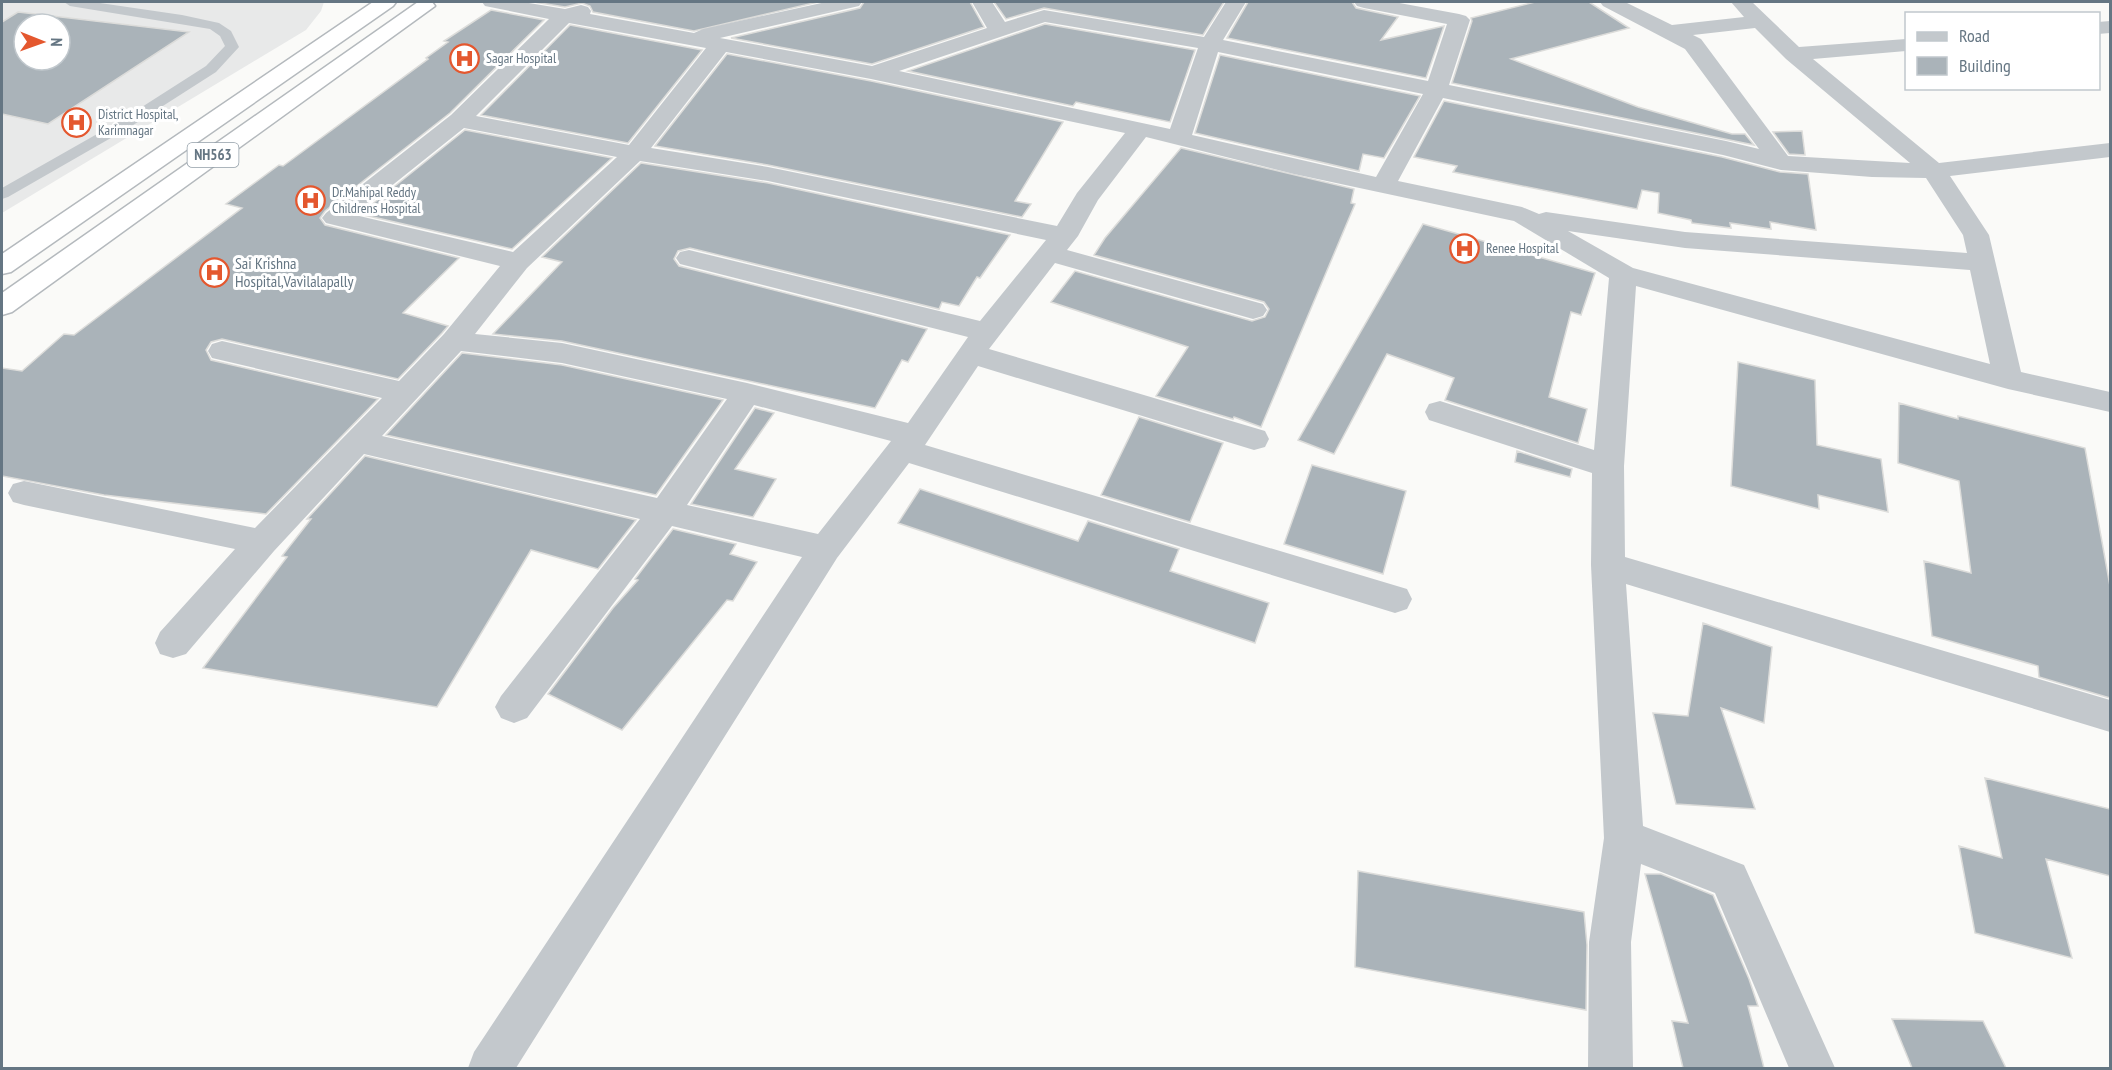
<svg xmlns="http://www.w3.org/2000/svg" width="2112" height="1070" viewBox="0 0 2112 1070" font-family="'PT Sans Narrow',sans-serif">
<rect width="100%" height="100%" fill="#fafaf8"/>
<path fill="#e8e9e9" fill-rule="evenodd" d="M 2,2 L 324,2 L 321,11 L 306,30 L 2,213 ZM 24,24 L 60,24 L 60,60 L 24,60 Z"/>
<path fill="#aab3b9" stroke="#dcdcda" stroke-width="1.5" fill-rule="evenodd" d="M 534,2 L 818,2 L 694,31 L 593,12 L 590,6 L 582,3 L 565,7 Z
M 864,2 L 970,2 L 984,27 L 872,64 L 731,38 L 860,8 Z
M 994,2 L 1224,2 L 1203,35 L 1044,8 L 1006,19 Z
M 1248,2 L 1352,2 L 1356,8 L 1398,17 L 1381,40 L 1444,26 L 1426,78 L 1227,38 Z
M 1535,2 L 1589,2 L 1629,28 L 1511,59 L 1638,107 L 1732,134 L 1745,134 L 1754,145 L 1452,83 L 1472,21 L 1471,18 Z
M 491,10 L 544,20 L 450,113 L 325,211 L 320,218 L 325,225 L 459,258 L 403,313 L 448,326 L 442,333 L 398,379 L 222,339 L 211,342 L 206,350 L 211,360 L 378,399 L 266,514 L 104,495 L 2,476 L 2,368 L 22,371 L 64,334 L 74,335 L 242,208 L 226,204 L 279,165 L 283,166 L 428,59 L 426,58 L 448,42 L 444,41 Z
M 18,12 L 189,32 L 48,124 L 2,114 L 2,22 ZM 24,24 L 60,24 L 60,60 L 24,60 Z
M 1045,24 L 1195,50 L 1170,122 L 1076,102 L 1073,106 L 908,71 Z
M 570,25 L 702,50 L 628,143 L 481,115 Z
M 727,54 L 871,81 L 1063,122 L 1015,201 L 1031,204 L 1022,217 L 768,165 L 655,146 Z
M 1220,55 L 1420,96 L 1385,156 L 1384,158 L 1363,154 L 1359,171 L 1195,133 Z
M 1444,101 L 1722,157 L 1780,172 L 1808,174 L 1816,230 L 1770,222 L 1771,229 L 1730,223 L 1731,228 L 1692,223 L 1691,220 L 1658,213 L 1659,193 L 1642,190 L 1637,209 L 1453,172 L 1457,166 L 1414,157 Z
M 465,130 L 612,158 L 512,249 L 360,214 Z
M 1802,131 L 1805,155 L 1789,154 L 1773,132 Z
M 1181,148 L 1354,189 L 1351,203 L 1355,204 L 1261,427 L 1234,417 L 1233,419 L 1156,396 L 1188,347 L 1051,302 L 1075,271 L 1252,321 L 1265,317 L 1269,309 L 1264,302 L 1094,255 L 1105,238 Z
M 641,163 L 768,183 L 1010,235 L 980,278 L 977,277 L 959,306 L 942,302 L 939,309 L 690,248 L 678,251 L 674,259 L 679,266 L 927,329 L 908,362 L 902,360 L 875,408 L 562,341 L 493,334 L 562,262 L 542,257 Z
M 1423,224 L 1595,273 L 1581,315 L 1571,312 L 1549,397 L 1587,409 L 1578,443 L 1445,400 L 1454,378 L 1387,354 L 1334,454 L 1298,440 Z
M 462,353 L 562,365 L 723,400 L 656,495 L 386,435 Z
M 1738,362 L 1815,380 L 1817,445 L 1881,459 L 1888,512 L 1818,495 L 1819,509 L 1731,486 Z
M 1899,403 L 1958,419 L 1958,416 L 2085,448 L 2110,586 L 2110,698 L 2039,677 L 2038,666 L 1932,636 L 1924,561 L 1971,573 L 1959,481 L 1898,463 Z
M 755,408 L 774,413 L 735,469 L 776,479 L 753,517 L 691,504 Z
M 1139,417 L 1223,443 L 1190,522 L 1101,495 Z
M 1517,451 L 1572,469 L 1570,477 L 1515,462 Z
M 365,456 L 636,520 L 598,569 L 531,550 L 437,707 L 203,668 L 287,557 L 282,556 L 311,519 L 307,519 Z
M 1312,465 L 1406,491 L 1383,574 L 1284,544 Z
M 920,489 L 1078,541 L 1088,521 L 1179,549 L 1170,571 L 1269,603 L 1255,643 L 898,523 Z
M 673,529 L 736,544 L 730,554 L 757,562 L 733,601 L 727,600 L 622,730 L 548,694 L 613,608 L 638,580 L 635,579 Z
M 1703,623 L 1772,647 L 1764,723 L 1721,708 L 1755,809 L 1676,804 L 1653,713 L 1688,716 Z
M 1985,778 L 2110,809 L 2110,876 L 2046,859 L 2072,958 L 1975,933 L 1959,846 L 2002,858 Z
M 1358,871 L 1584,912 L 1587,945 L 1586,1010 L 1355,967 Z
M 1645,874 L 1661,874 L 1713,895 L 1749,979 L 1758,1006 L 1748,1006 L 1764,1068 L 1683,1068 L 1672,1021 L 1688,1023 Z
M 1892,1019 L 1983,1021 L 2006,1068 L 1912,1068 Z"/>
<g fill="none" stroke-linecap="round" stroke-linejoin="round">
<defs>
<path id="trunk" d="M 373,2 L 396,2 L 393,6 L 11,272 L 2,274 L 2,254 Z
M 418,2 L 432,2 L 435,6 L 12,312 L 2,315 L 2,293 Z"/>
</defs>
<use href="#trunk" stroke="#b4b9bd" stroke-width="3"/>
<path fill="#c3c8cc" fill-rule="evenodd" d="M 64,2 L 93,2 L 182,15 L 219,23 L 231,31 L 239,47 L 216,72 L 130,127 L 8,197 L 2,199 L 2,188 L 120,121 L 206,66 L 225,46 L 220,36 L 210,29 L 70,6 Z"/>
<path fill="#c3c8cc" fill-rule="evenodd" d="M 482,2 L 523,2 L 565,9 L 581,5 L 588,7 L 591,11 L 590,14 L 694,33 L 703,29 L 826,2 L 862,2 L 859,6 L 720,38 L 872,66 L 987,28 L 972,2 L 992,2 L 1005,22 L 1044,10 L 1204,37 L 1226,2 L 1246,2 L 1223,40 L 1428,81 L 1447,24 L 1364,8 L 1357,6 L 1354,2 L 1394,2 L 1459,14 L 1466,16 L 1470,20 L 1449,85 L 1726,141 L 1759,149 L 1685,49 L 1603,6 L 1600,2 L 1625,2 L 1672,25 L 1744,17 L 1731,2 L 1752,2 L 1799,47 L 1906,39 L 1906,51 L 1813,59 L 1939,163 L 2110,143 L 2110,157 L 1950,176 L 1989,235 L 2021,372 L 2110,392 L 2110,412 L 2008,389 L 1636,286 L 1624,466 L 1625,557 L 2110,700 L 2110,732 L 1626,584 L 1643,826 L 1744,865 L 1835,1068 L 1789,1068 L 1715,893 L 1641,864 L 1631,942 L 1633,1068 L 1588,1068 L 1589,942 L 1604,838 L 1591,565 L 1592,473 L 1429,420 L 1425,412 L 1429,404 L 1440,401 L 1594,450 L 1609,278 L 1514,221 L 1294,174 L 1146,137 L 1098,200 L 1078,236 L 1067,250 L 1263,304 L 1267,310 L 1263,316 L 1253,319 L 1055,263 L 989,349 L 1265,431 L 1269,439 L 1265,447 L 1254,450 L 978,366 L 925,445 L 1407,589 L 1412,599 L 1407,609 L 1395,613 L 909,463 L 837,558 L 516,1068 L 468,1068 L 474,1052 L 802,557 L 672,526 L 527,718 L 514,723 L 501,718 L 495,707 L 501,696 L 640,519 L 364,454 L 274,551 L 186,654 L 173,658 L 160,654 L 155,643 L 160,632 L 235,549 L 24,505 L 13,502 L 8,493 L 13,484 L 24,481 L 255,528 L 382,398 L 212,358 L 208,351 L 212,344 L 222,341 L 399,381 L 444,334 L 500,266 L 326,223 L 322,218 L 326,213 L 451,115 L 549,19 L 485,6 ZM 1045,22 L 1198,48 L 1170,129 L 899,71 ZM 569,23 L 706,48 L 629,145 L 476,116 ZM 1755,28 L 1786,59 L 1910,163 L 1788,156 L 1701,39 L 1693,35 ZM 726,52 L 871,79 L 1125,133 L 1077,193 L 1057,226 L 768,167 L 651,148 ZM 1218,52 L 1423,94 L 1376,177 L 1192,135 ZM 1443,98 L 1723,155 L 1781,170 L 1872,177 L 1926,178 L 1963,235 L 1967,253 L 1685,232 L 1546,212 L 1539,214 L 1522,207 L 1398,181 ZM 464,128 L 617,157 L 513,252 L 355,215 ZM 640,161 L 768,181 L 1046,240 L 980,321 L 689,250 L 680,252 L 676,258 L 680,264 L 968,337 L 908,423 L 747,383 L 562,343 L 475,334 L 527,268 ZM 1568,231 L 1685,248 L 1970,270 L 1990,364 L 1633,268 ZM 461,351 L 562,363 L 727,399 L 657,498 L 382,436 ZM 754,405 L 891,441 L 818,534 L 687,505 Z
M 2110,21 L 2110,33 L 2098,34 L 2098,22 Z"/>
<use href="#trunk" fill="#fff" fill-rule="evenodd"/>
</g>
<defs>
<symbol id="hospital-ring" viewBox="-11 -11 22 22"><circle r="9.5" fill="#fff" stroke="#e4572e" stroke-width="1.5"/><path d="M-5-5h3v3.5h4V-5h3V5h-3V1.5h-4V5h-3Z" fill="#e4572e"/></symbol>
</defs>
<g fill-rule="evenodd">
<use href="#hospital-ring" x="448" y="42" width="33" height="33"/>
<use href="#hospital-ring" x="60" y="106" width="33" height="33"/>
<use href="#hospital-ring" x="294" y="184" width="33" height="33"/>
<use href="#hospital-ring" x="1448" y="232" width="33" height="33"/>
<use href="#hospital-ring" x="198" y="256" width="33" height="33"/>
</g>
<g text-anchor="middle" stroke-width="6" stroke-linejoin="round" paint-order="stroke">
<g font-size="14" fill="#657683" stroke="#fff" text-anchor="start">
<text x="486" y="63">Sagar Hospital</text>
<text x="98" y="119">District Hospital,<tspan x="98" dy="16">Karimnagar</tspan></text>
<text x="332" y="197">Dr.Mahipal Reddy<tspan x="332" dy="16">Childrens Hospital</tspan></text>
<text x="1486" y="253">Renee Hospital</text>
</g>
<rect fill="#fff" stroke="#939fa8" stroke-width="1.5" x="187.5" y="143" width="51" height="24" rx="4.5"/>
<g font-size="15" font-weight="bold" fill="#657683">
<text x="213" y="160">NH563</text>
</g>
<g font-size="16" fill="#657683" stroke="#fff" text-anchor="start">
<text x="235" y="269">Sai Krishna<tspan x="235" dy="18">Hospital,Vavilalapally</tspan></text>
</g>
</g>
<rect width="2112" height="1070" fill="none" stroke="#657683" stroke-width="6"/>
<rect x="1905" y="12" width="195" height="78" fill="#ffffff" stroke="#c1c8cd" stroke-width="1.5"/>
<rect x="1917" y="32" width="30" height="9" fill="#c3c8cc" stroke="#c1c8cd" stroke-width="1.5"/>
<text x="1959" y="42" font-size="18" fill="#657683">Road</text>
<rect x="1917" y="57" width="30" height="18" fill="#aab3b9" stroke="#c1c8cd" stroke-width="1.5"/>
<text x="1959" y="72" font-size="18" fill="#657683">Building</text>
<g transform="translate(42 42) rotate(91)"><circle r="28" fill="#ffffff" stroke="#c1c8cd" stroke-width="1.5"/>
<path d="M0-4.5L10 22L0 15L-10 22Z" fill="#e4572e"/>
<text y="-9" font-size="16" font-weight="bold" text-anchor="middle" fill="#657683">N</text>
</g>
</svg>
